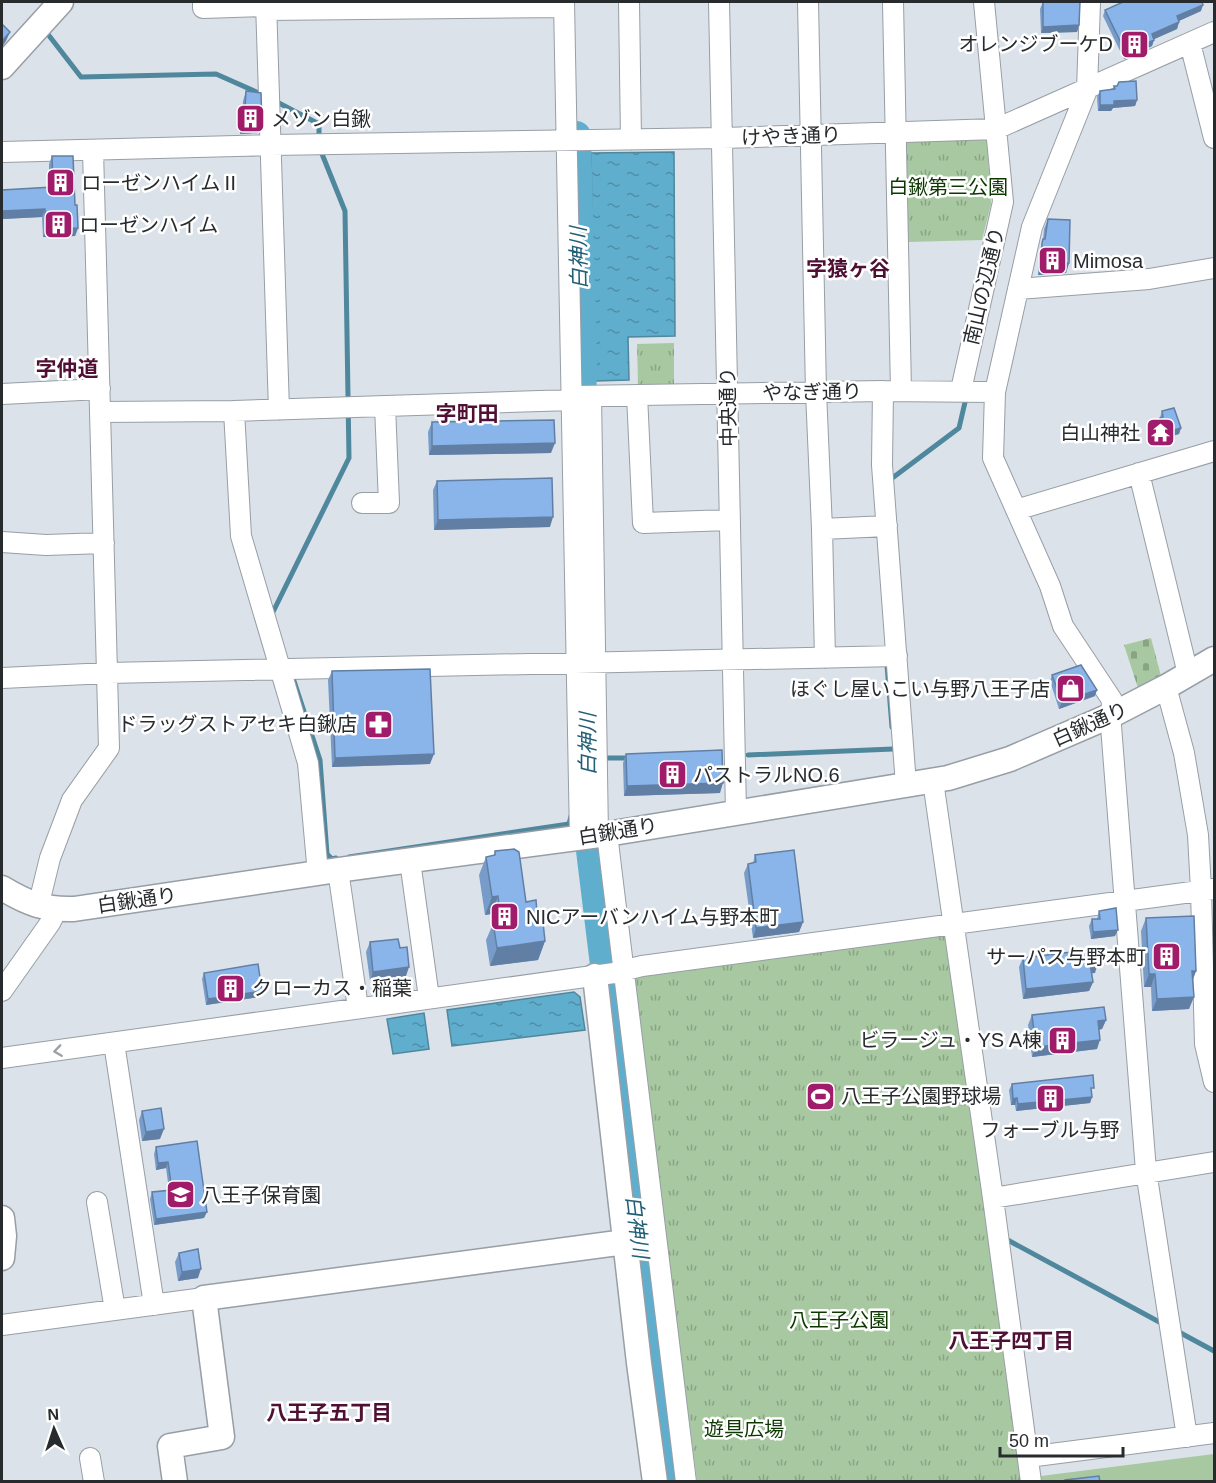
<svg xmlns="http://www.w3.org/2000/svg" width="1216" height="1483" viewBox="0 0 1216 1483" font-family="Helvetica,'Noto Sans JP',sans-serif">
<defs>
<pattern id="cemetery-stones" width="16" height="16" patternUnits="userSpaceOnUse" patternTransform="scale(1.5)"><rect width="16" height="16" fill="#a8c8a1"/><path d="M2 7V4a2 2 0 0 1 4 0v3zM10 15v-3a2 2 0 0 1 4 0v3z" fill="#89a384"/></pattern>
<pattern id="park-tufts" width="24" height="20" patternUnits="userSpaceOnUse" patternTransform="scale(1.5)"><rect width="24" height="20" fill="#a8c8a1"/><path d="M3 7l-1-3M5 7V3M7 7l1-3M15 17l-1-3M17 17v-4M19 17l1-3" fill="none" stroke="#89a384"/></pattern>
<pattern id="water-ripples" width="26" height="14" patternUnits="userSpaceOnUse" patternTransform="scale(1.5)"><rect width="26" height="14" fill="#60aecd"/><path d="M2 4q2-2 4 0t4 0M15 11q2-2 4 0t4 0" fill="none" stroke="#4f8ea7"/></pattern>
</defs>
<rect width="100%" height="100%" fill="#dbe2ea"/>
<path fill="#a8c8a1" d="M 1214,1454 L 1214,1481 L 1042,1482 L 1041,1476 Z"/>
<path fill="url(#cemetery-stones)" d="M 1151,638 L 1161,676 L 1138,688 L 1124,645 Z"/>
<path fill="url(#park-tufts)" d="M 987,138 L 991,204 L 982,240 L 908,242 L 903,140 Z
M 674,343 L 674,384 L 638,384 L 637,344 Z
M 948,933 L 1023,1481 L 697,1481 L 632,977 Z"/>
<path fill="url(#water-ripples)" stroke="#4f879d" stroke-width="1.5" d="M 674,152 L 675,336 L 628,337 L 629,380 L 595,381 L 591,153 Z
M 574,992 L 580,997 L 585,1030 L 452,1046 L 447,1010 Z
M 424,1013 L 429,1049 L 393,1054 L 387,1019 Z"/>
<g fill="none" stroke-linecap="round" stroke-linejoin="round">
<path stroke="#4f879d" stroke-width="5" d="M 47,33 L 81,77 L 216,74 L 261,94
M 275,101 L 319,124 L 319,140
M 891,479 L 959,428 L 966,398
M 273,618 L 272,614 L 349,458 L 345,211 L 320,149
M 887,665 L 892,727
M 292,675 L 320,760 L 327,854 L 332,859 L 336,858
M 748,755 L 893,749
M 603,758 L 631,758
M 349,857 L 569,824 L 571,816
M 1004,1238 L 1163,1324
M 1177,1331 L 1214,1351"/>
<path stroke="#60aecd" stroke-width="30" d="M 576,136 L 582,358 L 581,427
M 588,808 L 588,826 L 630,1169 L 639,1224 L 668,1482"/>
<defs>
<path id="minor" d="M 203,2 L 203,8 L 266,6
M 266,2 L 279,410
M 564,2 L 580,837
M 629,2 L 631,140
M 719,2 L 736,812
M 808,2 L 816,392 L 822,529 L 825,658
M 893,2 L 901,391
M 1090,2 L 1087,90 L 1032,227 L 995,392 L 993,458 L 1050,586 L 1063,626 L 1112,700 L 1111,726 L 1146,1171 L 1187,1437
M 266,10 L 564,7
M 1190,43 L 1214,138
M 2,152 L 271,145 L 723,138 L 996,129 L 1214,32
M 1018,289 L 1149,279 L 1214,268
M 961,390 L 1003,202 L 984,2
M 883,391 L 882,465 L 906,785
M 2,394 L 100,389
M 637,395 L 643,523 L 729,520
M 578,396 L 883,391 L 995,392
M 591,396 L 598,835
M 234,411 L 241,536 L 308,763 L 318,874
M 100,412 L 234,411 L 572,400
M 1139,473 L 1188,674
M 362,503 L 389,503 L 385,406
M 1016,510 L 1214,451
M 822,529 L 887,526
M 2,542 L 46,545 L 104,543
M 2,678 L 108,673 L 897,656
M 1166,687 L 1184,753 L 1198,835 L 1201,890 L 1205,1044 L 1214,1082
M 933,781 L 993,1198 L 1031,1482
M 607,834 L 686,1482
M 410,861 L 429,998
M 338,870 L 358,1008
M 38,907 L 50,858 L 72,800 L 109,748 L 93,150
M 2,991 L 50,923 L 57,909
M 114,1043 L 154,1305
M 2,1058 L 614,973 L 642,966 L 1214,889
M 993,1198 L 1214,1162
M 97,1202 L 115,1310
M 2,1325 L 204,1298
M 1028,1457 L 1214,1433
M 90,1458 L 94,1482"/>
<path id="tertiary" d="M 2,67 L 61,2
M 2,888 C 27,903 44,910 74,909 L 338,870 L 607,834 L 948,778 L 1010,759 L 1112,715 L 1166,687 L 1214,659
M 595,976 L 639,1363 L 655,1482
M 2,1218 L 4,1236 L 2,1258
M 175,1482 L 170,1446 L 222,1437 L 204,1298 L 625,1242"/>
</defs>
<use href="#minor" stroke="#989ea6" stroke-width="22"/>
<use href="#tertiary" stroke="#989ea6" stroke-width="27"/>
<use href="#minor" stroke="#fff" stroke-width="20"/>
<use href="#tertiary" stroke="#fff" stroke-width="24"/>
</g>
<path fill="#779cc9" d="M 1043,2 L 1079,25 L 1077,32 L 1041,33 L 1040,9 Z
M 1105,10 L 1201,11 L 1179,21 L 1179,22 L 1177,29 L 1154,39 L 1152,46 L 1124,59 L 1103,16 Z
M 1114,86 L 1137,100 L 1135,106 L 1113,108 L 1111,111 L 1098,111 L 1097,97 L 1100,91 L 1113,89 Z
M 246,91 L 258,133 L 240,134 L 243,101 Z
M 52,156 L 78,228 L 75,236 L 43,237 L 42,217 L 2,219 L 2,190 L 49,187 L 49,164 Z
M 1048,219 L 1069,263 L 1066,273 L 1038,275 L 1039,253 L 1043,240 L 1044,229 Z
M 1162,411 L 1181,428 L 1179,434 L 1162,439 L 1158,424 Z
M 432,422 L 551,453 L 429,455 L 428,432 Z
M 437,481 L 550,527 L 434,530 L 433,490 Z
M 332,671 L 430,764 L 332,767 L 328,680 Z
M 1052,675 L 1095,696 L 1059,709 L 1050,681 Z
M 626,754 L 720,793 L 624,796 L 623,763 Z
M 495,851 L 526,902 L 537,913 L 545,941 L 538,960 L 490,966 L 486,940 L 493,924 L 491,914 L 485,915 L 479,875 L 486,857 L 494,855 Z
M 755,855 L 803,922 L 799,932 L 753,938 L 744,873 L 748,864 L 753,863 Z
M 1099,911 L 1115,936 L 1091,939 L 1089,926 L 1092,919 L 1097,919 Z
M 1146,918 L 1196,971 L 1193,980 L 1189,1009 L 1152,1011 L 1151,987 L 1144,987 L 1141,931 Z
M 370,942 L 400,948 L 406,976 L 370,981 L 366,952 Z
M 1023,958 L 1095,973 L 1092,973 L 1093,982 L 1089,991 L 1023,999 L 1019,967 Z
M 204,973 L 262,991 L 260,997 L 206,1005 L 202,979 Z
M 1032,1015 L 1106,1020 L 1102,1029 L 1099,1030 L 1097,1049 L 1032,1057 L 1028,1025 Z
M 1012,1084 L 1092,1094 L 1092,1097 L 1090,1103 L 1016,1111 L 1015,1105 L 1011,1105 L 1009,1090 Z
M 142,1111 L 160,1139 L 142,1141 L 139,1120 Z
M 197,1141 L 204,1218 L 154,1225 L 150,1199 L 152,1192 L 169,1190 L 166,1168 L 156,1170 L 154,1154 L 156,1147 Z
M 179,1253 L 198,1278 L 178,1281 L 175,1262 Z"/>
<path fill="#617fa4" d="M 1203,5 L 1201,11 L 1174,23 L 1177,16 Z
M 1179,22 L 1177,29 L 1150,41 L 1152,34 Z
M 1079,25 L 1077,32 L 1041,33 L 1043,27 Z
M 10,32 L 6,41 L 2,47 L 2,41 Z
M 1154,40 L 1152,46 L 1124,59 L 1126,53 Z
M 1137,100 L 1135,106 L 1113,108 L 1111,111 L 1098,111 L 1100,105 L 1114,101 Z
M 244,124 L 262,124 L 258,133 L 240,134 Z
M 45,209 L 42,217 L 2,219 L 2,211 Z
M 78,228 L 75,236 L 43,237 L 46,229 Z
M 1069,263 L 1066,273 L 1038,275 L 1042,266 Z
M 1181,428 L 1179,434 L 1162,439 L 1164,433 Z
M 555,443 L 551,453 L 429,455 L 432,446 Z
M 553,517 L 550,527 L 434,530 L 438,520 Z
M 1097,690 L 1095,696 L 1059,709 L 1062,702 Z
M 434,754 L 430,764 L 332,767 L 335,758 Z
M 723,783 L 720,793 L 624,796 L 627,786 Z
M 498,896 L 491,914 L 485,915 L 492,897 Z
M 803,922 L 799,932 L 753,938 L 756,928 Z
M 1118,930 L 1115,936 L 1091,939 L 1093,932 Z
M 545,941 L 538,960 L 490,966 L 497,948 Z
M 1098,963 L 1095,973 L 1087,974 L 1090,964 Z
M 409,967 L 406,976 L 370,981 L 373,972 Z
M 1192,971 L 1196,971 L 1191,983 Z
M 1149,974 L 1155,974 L 1151,987 L 1144,987 Z
M 1093,982 L 1089,991 L 1023,999 L 1026,989 Z
M 262,991 L 260,997 L 206,1005 L 208,999 Z
M 1194,997 L 1189,1009 L 1152,1011 L 1157,999 Z
M 1106,1020 L 1102,1029 L 1094,1030 L 1098,1021 Z
M 1100,1040 L 1097,1049 L 1032,1057 L 1036,1047 Z
M 1092,1097 L 1090,1103 L 1016,1111 L 1018,1104 Z
M 1017,1098 L 1015,1105 L 1011,1105 L 1013,1099 Z
M 164,1129 L 160,1139 L 142,1141 L 146,1132 Z
M 168,1162 L 166,1168 L 156,1170 L 158,1163 Z
M 207,1212 L 204,1218 L 154,1225 L 156,1219 Z
M 201,1269 L 198,1278 L 178,1281 L 182,1272 Z"/>
<path fill="#8ab5ea" stroke="#617fa4" stroke-width="1.5" d="M 1043,2 L 1080,2 L 1079,25 L 1043,27 Z
M 1123,2 L 1202,2 L 1203,5 L 1177,16 L 1179,22 L 1152,34 L 1154,40 L 1126,53 L 1105,10 Z
M 2,24 L 10,32 L 2,41 Z
M 1136,81 L 1137,100 L 1114,101 L 1114,105 L 1100,105 L 1100,91 L 1115,89 L 1114,86 L 1117,86 L 1119,82 Z
M 246,91 L 261,93 L 262,124 L 244,124 Z
M 52,156 L 73,156 L 75,205 L 77,205 L 78,228 L 46,229 L 45,209 L 2,211 L 2,190 L 53,187 Z
M 1048,219 L 1070,220 L 1069,263 L 1042,266 L 1042,243 L 1043,239 L 1045,239 Z
M 1174,408 L 1181,428 L 1164,433 L 1160,418 L 1163,417 L 1162,411 Z
M 554,420 L 555,443 L 432,446 L 432,422 Z
M 552,478 L 553,517 L 438,520 L 437,481 Z
M 1081,665 L 1097,690 L 1062,702 L 1052,675 Z
M 430,669 L 434,754 L 335,758 L 332,671 Z
M 722,750 L 723,783 L 627,786 L 626,754 Z
M 514,849 L 519,852 L 526,902 L 536,900 L 537,913 L 542,913 L 545,941 L 497,948 L 493,922 L 501,921 L 498,896 L 492,897 L 486,857 L 495,855 L 495,851 Z
M 794,850 L 803,922 L 756,928 L 748,864 L 756,862 L 755,855 Z
M 1116,908 L 1118,930 L 1093,932 L 1092,919 L 1100,919 L 1099,911 Z
M 1194,916 L 1196,971 L 1192,971 L 1194,997 L 1157,999 L 1155,974 L 1149,974 L 1146,918 Z
M 398,939 L 400,948 L 407,947 L 409,967 L 373,972 L 370,942 Z
M 1096,949 L 1098,963 L 1090,964 L 1093,982 L 1026,989 L 1023,958 Z
M 258,964 L 262,991 L 208,999 L 204,973 Z
M 1104,1007 L 1106,1020 L 1098,1021 L 1100,1040 L 1036,1047 L 1032,1015 Z
M 1093,1075 L 1094,1088 L 1091,1088 L 1092,1097 L 1018,1104 L 1017,1098 L 1013,1099 L 1012,1084 Z
M 161,1108 L 164,1129 L 146,1132 L 142,1111 Z
M 197,1141 L 207,1212 L 156,1219 L 152,1192 L 172,1190 L 168,1162 L 158,1163 L 156,1147 Z
M 198,1249 L 201,1269 L 182,1272 L 179,1253 Z
M 1099,1476 L 1100,1482 L 1065,1482 L 1065,1480 Z"/>
<defs><path id="oneway-chevron" d="M-2-3.5L2.5 0L-2 3.5" fill="none" stroke-width="1.6" stroke-linecap="round" stroke-linejoin="round" transform="scale(1.5)"/></defs>
<use stroke="#9ea0a1" href="#oneway-chevron" transform="translate(58 1051) rotate(172)"/>
<defs>
<symbol id="building-square" viewBox="-11 -11 22 22"><rect x="-9" y="-9" width="18" height="18" rx="4" fill="#a01b6a" stroke="#fff"/><path d="M-4-6H4V6H1V3H-1V6H-4ZM-2.5-4.3h1.7v1.8h-1.7ZM.8-4.3h1.7v1.8H.8ZM-2.5-1h1.7V.8h-1.7ZM.8-1h1.7V.8H.8Z" fill="#fff"/></symbol>
<symbol id="temple-square" viewBox="-11 -11 22 22"><rect x="-9" y="-9" width="18" height="18" rx="4" fill="#a01b6a" stroke="#fff"/><path d="M0-6L5-2H3V0L6.5 2.5H4V6H1.5V3h-3V6H-4V2.5H-6.5L-3 0V-2H-5Z" fill="#fff"/></symbol>
<symbol id="shop-square" viewBox="-11 -11 22 22"><rect x="-9" y="-9" width="18" height="18" rx="4" fill="#a01b6a" stroke="#fff"/><path d="M-5-2.5h2.3a2.7 3.5 0 0 1 5.4 0H5L5.5 6h-11ZM-1.5-2.5h3a1.5 2.3 0 0 0-3 0Z" fill="#fff"/></symbol>
<symbol id="pharmacy-square" viewBox="-11 -11 22 22"><rect x="-9" y="-9" width="18" height="18" rx="4" fill="#a01b6a" stroke="#fff"/><path d="M-2-6h4v4h4v4h-4v4h-4v-4h-4v-4h4Z" fill="#fff"/></symbol>
<symbol id="stadium-square" viewBox="-11 -11 22 22"><rect x="-9" y="-9" width="18" height="18" rx="4" fill="#a01b6a" stroke="#fff"/><path d="M0-5a6.5 5 0 1 0 0 10a6.5 5 0 1 0 0-10ZM-3.5-1.8h7v3.6h-7Z" fill="#fff"/></symbol>
<symbol id="school-square" viewBox="-11 -11 22 22"><rect x="-9" y="-9" width="18" height="18" rx="4" fill="#a01b6a" stroke="#fff"/><path d="M0-5L7-2L0 1L-7-2ZM-4 1L0 2.5L4 1V4Q0 6-4 4Z" fill="#fff"/></symbol>
</defs>
<g fill-rule="evenodd">
<use href="#building-square" x="1118" y="28" width="33" height="33"/>
<use href="#building-square" x="234" y="102" width="33" height="33"/>
<use href="#building-square" x="44" y="166" width="33" height="33"/>
<use href="#building-square" x="42" y="208" width="33" height="33"/>
<use href="#building-square" x="1036" y="244" width="33" height="33"/>
<use href="#temple-square" x="1144" y="416" width="33" height="33"/>
<use href="#shop-square" x="1054" y="672" width="33" height="33"/>
<use href="#pharmacy-square" x="362" y="708" width="33" height="33"/>
<use href="#building-square" x="656" y="758" width="33" height="33"/>
<use href="#building-square" x="488" y="900" width="33" height="33"/>
<use href="#building-square" x="1150" y="940" width="33" height="33"/>
<use href="#building-square" x="214" y="972" width="33" height="33"/>
<use href="#building-square" x="1046" y="1024" width="33" height="33"/>
<use href="#stadium-square" x="804" y="1080" width="33" height="33"/>
<use href="#building-square" x="1034" y="1082" width="33" height="33"/>
<use href="#school-square" x="164" y="1178" width="33" height="33"/>
</g>
<g text-anchor="middle" stroke-width="5" stroke-linejoin="round" paint-order="stroke">
<g font-size="20" fill="#282b2e" stroke="#fff" text-anchor="start">
<text x="1113" y="51" text-anchor="end">オレンジブーケD</text>
<text x="271" y="126">メゾン白鍬</text>
<text x="81" y="190">ローゼンハイムⅡ</text>
<text x="79" y="232">ローゼンハイム</text>
<text x="1073" y="268">Mimosa</text>
<text x="1140" y="440" text-anchor="end">白山神社</text>
<text x="1050" y="696" text-anchor="end">ほぐし屋いこい与野八王子店</text>
<text x="357" y="731" text-anchor="end">ドラッグストアセキ白鍬店</text>
<text x="693" y="782">パストラルNO.6</text>
<text x="526" y="924">NICアーバンハイム与野本町</text>
<text x="1146" y="964" text-anchor="end">サーパス与野本町</text>
<text x="252" y="995">クローカス・稲葉</text>
<text x="1042" y="1047" text-anchor="end">ビラージュ・YS A棟</text>
<text x="841" y="1103">八王子公園野球場</text>
<text x="1050" y="1137" text-anchor="middle">フォーブル与野</text>
<text x="201" y="1202">八王子保育園</text>
</g>
<g font-size="20" fill="#282b2e" stroke="#fff">
<text transform="translate(791 136) rotate(-2)" y="7">けやき通り</text>
<text transform="translate(984 286) rotate(-77)" y="7">南山の辺通り</text>
<text transform="translate(812 392) rotate(-1)" y="7">やなぎ通り</text>
<text transform="translate(728 407) rotate(-91)" y="7">中央通り</text>
<text transform="translate(1090 724) rotate(-24)" y="7">白鍬通り</text>
<text transform="translate(618 831) rotate(-9)" y="7">白鍬通り</text>
<text transform="translate(137 900) rotate(-8)" y="7">白鍬通り</text>
</g>
<g font-size="20" fill="#0c3800" stroke="#fff">
<text x="948" y="194">白鍬第三公園</text>
<text x="839" y="1327">八王子公園</text>
<text x="744" y="1436">遊具広場</text>
</g>
<g font-size="21" font-style="italic" fill="#226076" stroke="#fff">
<text transform="translate(579 258) rotate(-91)" y="7">白神川</text>
<text transform="translate(588 744) rotate(-90)" y="7">白神川</text>
<text transform="translate(637 1227) rotate(83)" y="7">白神川</text>
</g>
<g font-size="21" font-weight="bold" fill="#4f1034" stroke="#fff">
<text x="848" y="276">字猿ヶ谷</text>
<text x="67" y="376">字仲道</text>
<text x="467" y="421">字町田</text>
<text x="1011" y="1348">八王子四丁目</text>
<text x="329" y="1420">八王子五丁目</text>
</g>
</g>
<rect width="1216" height="1483" fill="none" stroke="#282b2e" stroke-width="6"/>
<g transform="translate(54 1429) rotate(357)" stroke="#ffffff" stroke-width="4.5" paint-order="stroke">
<path d="M0-4.5L10 22L0 15L-10 22Z" fill="#282b2e"/>
<text y="-9" font-size="16" font-weight="bold" text-anchor="middle" fill="#282b2e">N</text>
</g>
<path d="M1000 1447v9h123v-9" fill="none" stroke="#282b2e" stroke-width="3"/>
<text x="1009" y="1447" font-size="18" fill="#282b2e" stroke="#ffffff" stroke-width="4.5" paint-order="stroke">50 m</text>
</svg>
